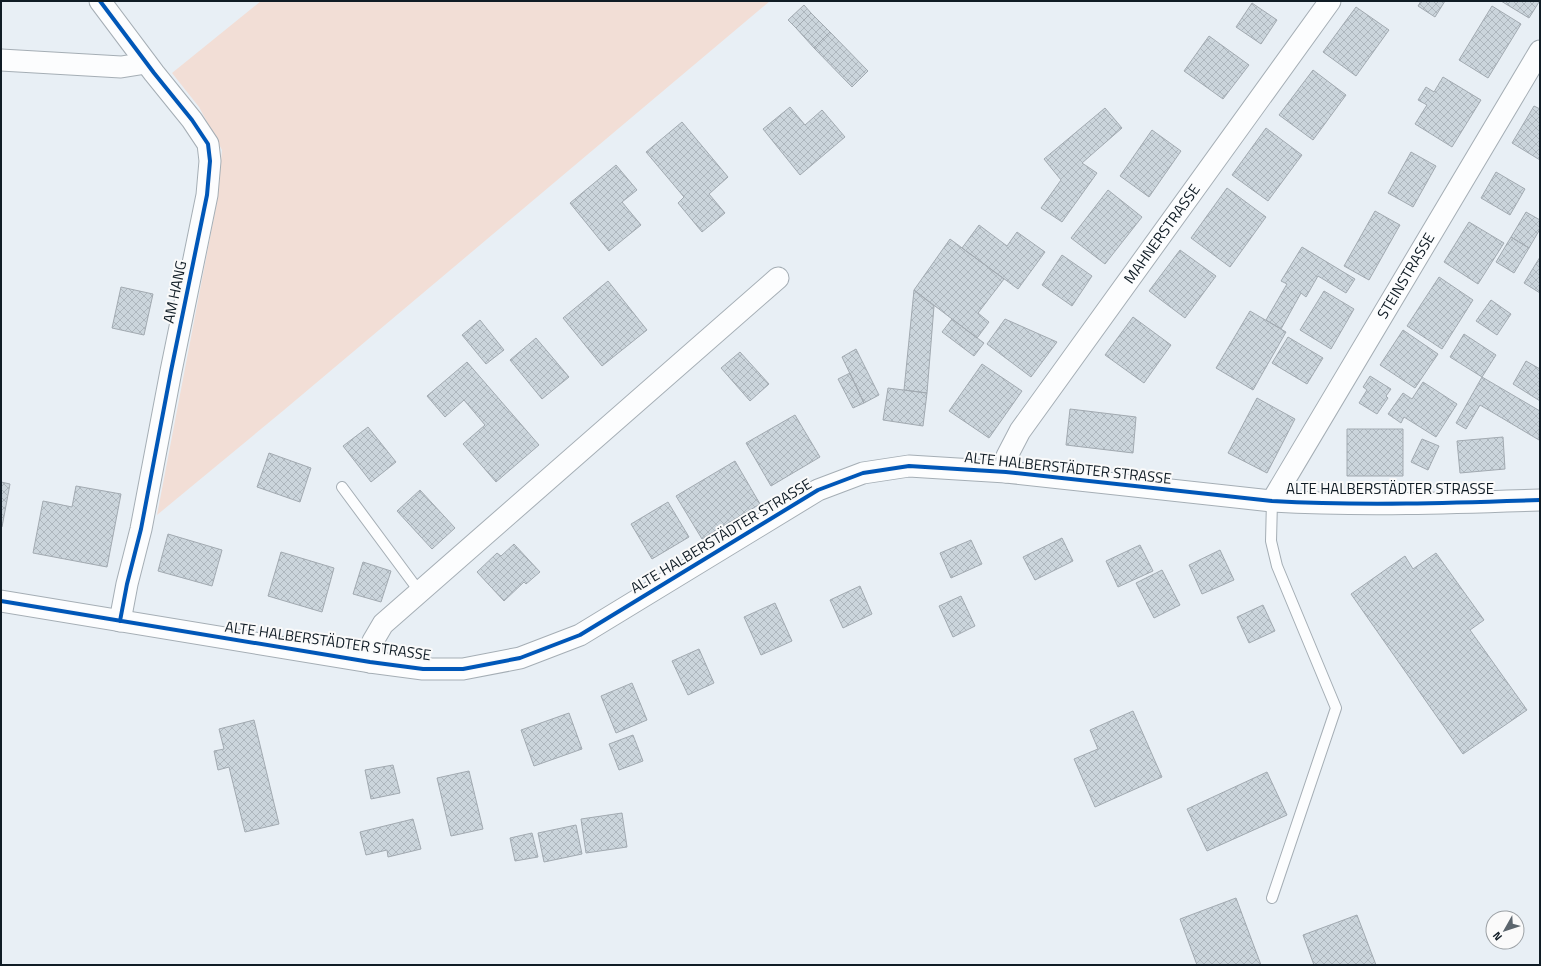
<svg xmlns="http://www.w3.org/2000/svg" width="1541" height="966" viewBox="0 0 1541 966" font-family="'Titillium Web',sans-serif">
<defs>
<pattern id="building-cross-hatch" width="8" height="8" patternUnits="userSpaceOnUse"><rect width="8" height="8" fill="#cbd5dc"/><path d="M0 0l8 8M0 8l8-8" fill="none" stroke="#adb6bd"/></pattern>
</defs>
<rect width="100%" height="100%" fill="#e8eff5"/>
<path fill="#f2ded6" d="M 261,1 L 770,1 L 284,410 L 157,515 L 217,201 L 222,150 L 199,107 L 172,73 Z"/>
<path fill="url(#building-cross-hatch)" stroke="#a2aab1" d="M 1421,1 L 1445,1 L 1435,17 L 1418,6 Z
M 1501,1 L 1537,1 L 1539,2 L 1529,18 Z
M 1252,3 L 1277,20 L 1261,44 L 1236,27 Z
M 804,5 L 811,13 L 796,28 L 788,20 Z
M 1492,6 L 1521,24 L 1488,78 L 1459,60 Z
M 1356,7 L 1389,30 L 1356,76 L 1323,52 Z
M 811,13 L 830,32 L 814,48 L 796,28 Z
M 830,32 L 868,71 L 852,87 L 814,48 Z
M 1209,36 L 1249,65 L 1223,99 L 1184,71 Z
M 1313,70 L 1346,95 L 1313,140 L 1279,115 Z
M 1443,77 L 1481,100 L 1452,147 L 1415,124 L 1427,105 L 1418,100 L 1426,87 L 1434,92 Z
M 1534,106 L 1540,109 L 1540,160 L 1512,143 Z
M 790,107 L 805,125 L 822,110 L 845,137 L 800,175 L 763,129 Z
M 1105,108 L 1122,128 L 1082,163 L 1097,173 L 1062,222 L 1041,208 L 1061,180 L 1044,159 Z
M 682,122 L 728,177 L 709,194 L 725,213 L 702,232 L 678,203 L 684,197 L 646,152 Z
M 1266,128 L 1302,155 L 1268,201 L 1232,175 Z
M 1152,130 L 1181,151 L 1149,197 L 1120,176 Z
M 1411,152 L 1436,166 L 1413,207 L 1388,193 Z
M 616,165 L 637,190 L 622,202 L 641,225 L 609,251 L 570,203 Z
M 1496,172 L 1525,189 L 1510,215 L 1481,198 Z
M 1227,188 L 1266,217 L 1230,267 L 1191,238 Z
M 1108,190 L 1142,217 L 1105,264 L 1071,238 Z
M 1375,211 L 1400,225 L 1369,280 L 1344,266 Z
M 1526,212 L 1540,220 L 1540,229 L 1529,248 L 1511,237 Z
M 1469,222 L 1504,243 L 1478,284 L 1444,262 Z
M 979,225 L 1007,246 L 1017,232 L 1045,252 L 1018,289 L 962,248 Z
M 1511,237 L 1529,248 L 1514,273 L 1496,262 Z
M 950,239 L 1004,279 L 978,313 L 989,322 L 977,338 L 914,290 Z
M 1302,247 L 1355,279 L 1346,293 L 1318,276 L 1306,297 L 1301,293 L 1281,329 L 1266,320 L 1287,284 L 1281,281 Z
M 1180,250 L 1216,276 L 1185,318 L 1149,291 Z
M 1062,255 L 1092,276 L 1072,306 L 1042,285 Z
M 1540,257 L 1540,293 L 1524,283 Z
M 1439,277 L 1473,300 L 1442,349 L 1407,326 Z
M 608,281 L 647,330 L 602,366 L 563,318 Z
M 121,287 L 153,294 L 144,335 L 112,328 Z
M 914,290 L 934,306 L 927,393 L 904,390 Z
M 1324,291 L 1354,309 L 1331,349 L 1300,330 Z
M 1491,300 L 1511,314 L 1497,335 L 1476,321 Z
M 1250,311 L 1286,332 L 1253,390 L 1216,368 Z
M 1133,317 L 1171,345 L 1144,383 L 1105,355 Z
M 952,319 L 984,343 L 974,356 L 942,332 Z
M 1005,319 L 1057,342 L 1031,377 L 987,344 Z
M 480,320 L 504,350 L 486,364 L 462,335 Z
M 1403,330 L 1438,354 L 1415,388 L 1380,365 Z
M 1464,334 L 1496,355 L 1482,377 L 1450,357 Z
M 1288,337 L 1323,358 L 1307,384 L 1272,363 Z
M 536,338 L 569,377 L 542,399 L 510,360 Z
M 856,349 L 879,395 L 864,403 L 842,357 Z
M 740,352 L 769,384 L 750,401 L 721,368 Z
M 1526,361 L 1540,369 L 1540,401 L 1513,384 Z
M 467,362 L 539,445 L 496,482 L 463,444 L 485,425 L 464,400 L 445,417 L 427,396 Z
M 982,364 L 1022,391 L 989,438 L 949,411 Z
M 850,373 L 864,403 L 853,408 L 838,379 Z
M 1370,376 L 1391,389 L 1386,396 L 1388,398 L 1377,414 L 1359,403 L 1367,390 L 1363,387 Z
M 1482,377 L 1540,411 L 1539,440 L 1480,405 L 1466,429 L 1456,423 Z
M 1423,382 L 1457,404 L 1436,437 L 1404,417 L 1401,423 L 1388,414 L 1403,393 L 1412,399 Z
M 888,388 L 927,393 L 923,426 L 883,420 Z
M 1257,398 L 1295,419 L 1267,473 L 1228,453 Z
M 1070,409 L 1136,417 L 1133,453 L 1066,445 Z
M 795,415 L 820,457 L 771,486 L 746,443 Z
M 368,427 L 396,462 L 371,482 L 343,446 Z
M 1347,429 L 1403,429 L 1403,476 L 1347,476 Z
M 1503,437 L 1505,469 L 1460,473 L 1457,441 Z
M 1422,439 L 1439,446 L 1428,470 L 1411,462 Z
M 269,453 L 311,468 L 300,502 L 257,487 Z
M 735,461 L 760,504 L 702,539 L 676,496 Z
M 1,482 L 10,484 L 2,527 L 1,527 Z
M 76,486 L 121,494 L 107,567 L 33,553 L 43,501 L 72,507 Z
M 420,490 L 455,528 L 432,549 L 397,511 Z
M 668,502 L 689,537 L 652,559 L 631,524 Z
M 168,534 L 222,550 L 212,586 L 158,571 Z
M 1062,538 L 1073,561 L 1035,580 L 1023,557 Z
M 971,540 L 982,564 L 951,578 L 940,553 Z
M 514,544 L 540,572 L 526,584 L 524,582 L 504,601 L 477,572 L 497,553 L 501,556 Z
M 1140,545 L 1153,571 L 1118,587 L 1106,561 Z
M 1220,550 L 1234,580 L 1202,594 L 1189,565 Z
M 281,552 L 334,568 L 322,612 L 268,596 Z
M 1436,553 L 1484,620 L 1470,630 L 1527,710 L 1463,754 L 1351,594 L 1405,556 L 1413,569 Z
M 363,562 L 391,571 L 381,602 L 353,594 Z
M 1162,570 L 1180,605 L 1154,618 L 1136,583 Z
M 860,586 L 872,614 L 843,628 L 830,600 Z
M 961,596 L 975,626 L 953,637 L 939,606 Z
M 775,603 L 792,641 L 761,655 L 744,617 Z
M 1263,605 L 1275,631 L 1249,643 L 1237,617 Z
M 699,649 L 714,683 L 688,695 L 672,661 Z
M 632,683 L 647,720 L 616,733 L 601,696 Z
M 1133,711 L 1162,777 L 1095,807 L 1074,759 L 1098,749 L 1090,730 Z
M 569,713 L 582,749 L 534,766 L 521,730 Z
M 254,720 L 279,824 L 245,832 L 229,767 L 218,770 L 214,751 L 224,749 L 219,729 Z
M 633,735 L 643,761 L 619,770 L 609,744 Z
M 393,765 L 400,793 L 371,799 L 365,770 Z
M 469,771 L 483,829 L 451,836 L 437,778 Z
M 1267,772 L 1287,815 L 1207,851 L 1187,809 Z
M 622,813 L 627,847 L 586,853 L 581,819 Z
M 413,819 L 421,849 L 388,857 L 387,850 L 366,855 L 360,832 Z
M 576,825 L 582,854 L 544,862 L 538,833 Z
M 532,833 L 538,857 L 515,861 L 510,838 Z
M 1236,898 L 1261,965 L 1197,965 L 1180,919 Z
M 1357,915 L 1376,965 L 1314,965 L 1303,935 Z"/>
<g fill="none" stroke-linecap="round" stroke-linejoin="round">
<defs>
<path id="lane" d="M 342,487 L 419,591
M 1272,898 L 1336,708 L 1277,566 L 1271,541 L 1272,501"/>
<g id="street">
<path d="M 100,1 L 154,73 L 192,120 L 208,144 L 210,161 L 207,195 L 171,371 L 141,529 L 127,584 L 120,621"/>
<path d="M 1,60 L 121,67 L 146,63"/>
<path id="s1" d="M 1006,472 L 1007,456 L 1020,431 L 1330,1"/>
<path id="s2" d="M 1272,501 L 1540,51"/>
<path d="M 1,601 L 370,662 L 423,669 L 463,669 L 520,658 L 580,635 L 818,490 L 863,473 L 909,466 L 1006,472 L 1272,501 C 1362,506 1451,503 1540,500"/>
<path d="M 370,662 L 373,641 L 383,624 L 778,278"/>
</g>
</defs>
<use href="#lane" stroke="#a5aeb5" stroke-width="12"/>
<use href="#street" stroke="#a5aeb5" stroke-width="23"/>
<use href="#lane" stroke="#fcfdfe" stroke-width="10"/>
<use href="#street" stroke="#fcfdfe" stroke-width="21"/>
<defs>
<path id="cycleway" d="M 100,1 L 154,73 L 192,120 L 208,144 L 210,161 L 207,195 L 171,371 L 141,529 L 127,584 L 120,621
M 1,601 L 370,662 L 423,669 L 463,669 L 520,658 L 580,635 L 818,490 L 863,473 L 909,466 L 1006,472 L 1272,501 C 1362,506 1451,503 1540,500"/>
</defs>
<use href="#cycleway" stroke="#fafafa" stroke-width="6"/>
<use href="#cycleway" stroke="#0057b8" stroke-width="4"/>
</g>
<g text-anchor="middle" stroke-width="4" stroke-linejoin="round" paint-order="stroke">
<g font-size="15" fill="#101c25" stroke="#fafafa">
<text dy="5" stroke="none"><textPath href="#s1" startOffset="287">MAHNERSTRASSE</textPath></text>
<text dy="5" stroke="none"><textPath href="#s2" startOffset="262">STEINSTRASSE</textPath></text>
<text transform="translate(175 292) rotate(-78)" y="5">AM HANG</text>
<text transform="translate(1068 468) rotate(6)" y="5">ALTE HALBERSTÄDTER STRASSE</text>
<text x="1390" y="494">ALTE HALBERSTÄDTER STRASSE</text>
<text transform="translate(721 536) rotate(-31)" y="5">ALTE HALBERSTÄDTER STRASSE</text>
<text transform="translate(328 641) rotate(8)" y="5">ALTE HALBERSTÄDTER STRASSE</text>
</g>
</g>
<rect width="1541" height="966" fill="none" stroke="#101c25" stroke-width="4"/>
<g transform="translate(1505 930) rotate(231)"><circle r="19" fill="#fafafa" stroke="#9ca1a5"/>
<path d="M0-3L7 15L0 10L-7 15Z" fill="#5c666e"/>
<text y="-6" font-size="11" font-weight="bold" text-anchor="middle" fill="#101c25">N</text>
</g>
</svg>
